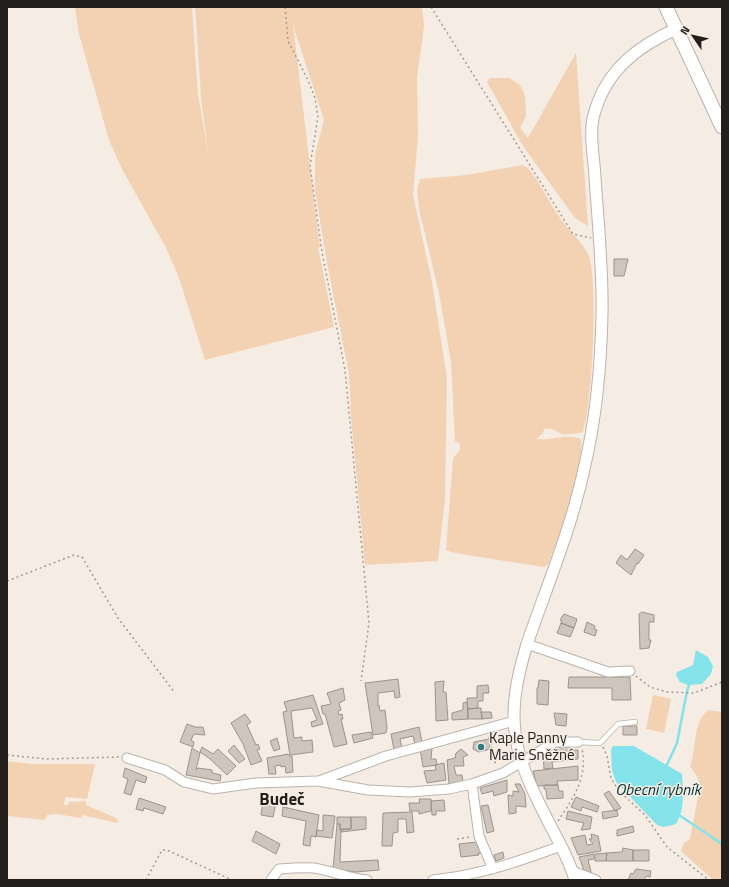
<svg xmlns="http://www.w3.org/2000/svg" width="729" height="887" viewBox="0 0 729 887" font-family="'Titillium Web',sans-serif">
<rect width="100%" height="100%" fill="#f5ece4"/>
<path fill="#f3d2b3" d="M 75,7 L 192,7 L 198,94 L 208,152 L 201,97 L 195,7 L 422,7 L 424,26 L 417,78 L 418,136 L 413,195 L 432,282 L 447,378 L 445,500 L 438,561 L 365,565 L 351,417 L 349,374 L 327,263 L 315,190 L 315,154 L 324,120 L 293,25 L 320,248 L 318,247 L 334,327 L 205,360 L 178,275 L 165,246 L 122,169 L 109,140 L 79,34 Z
M 576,53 L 588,226 L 575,218 L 523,146 L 487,82 L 490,78 L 509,78 L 520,85 L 525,95 L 526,116 L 520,128 L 528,138 Z
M 522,165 L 528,168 L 533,174 C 543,189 550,204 560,218 C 569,231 581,240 588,254 C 599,277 592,406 583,432 C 576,433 569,435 563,434 C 555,432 553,427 544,429 L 543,433 L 536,439 C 551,441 566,433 581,439 C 585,462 558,540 548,564 L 544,567 L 455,553 L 446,550 L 453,458 L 460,450 L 460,444 L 455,441 L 451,362 L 439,293 L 419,209 L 417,190 L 420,179 L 466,175 Z
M 653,695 L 671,699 L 664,733 L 646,729 Z
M 708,710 L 722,712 L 722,880 L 713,880 L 681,851 L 684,843 L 690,839 L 700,785 L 698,778 L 690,766 C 697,748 692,723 708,710 Z
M 7,761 L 31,764 L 95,764 L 87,799 L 65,797 L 64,805 L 68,805 L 69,802 L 86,801 L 86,805 L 116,818 L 118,823 L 82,815 L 81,818 L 56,814 L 47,815 L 45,820 L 7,816 Z"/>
<path fill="#84e3ea" d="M 696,650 L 708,657 L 713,666 L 711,674 L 702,684 L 688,685 L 680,682 L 676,675 L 677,672 L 693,665 Z
M 613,746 L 634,746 L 682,774 C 683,790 685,810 676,824 L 664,827 L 657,825 L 616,782 L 612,770 L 611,750 Z"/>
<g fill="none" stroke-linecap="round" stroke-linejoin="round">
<path stroke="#84e3ea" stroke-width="2.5" d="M 666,767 L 677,743 L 687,691 L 690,682
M 679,815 L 722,844"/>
</g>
<path fill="#cec5bd" stroke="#9c948d" d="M 614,259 L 628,259 L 624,276 L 614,276 Z
M 635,549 L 644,555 L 638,564 L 637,563 L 631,575 L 616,563 L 621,555 L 627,560 Z
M 642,612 L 654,615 L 654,622 L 649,622 L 649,640 L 651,640 L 649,648 L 640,649 L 639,614 Z
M 564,614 L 577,619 L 574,628 L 561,623 L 562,621 L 560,620 Z
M 587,622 L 595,626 L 594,629 L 597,630 L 595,636 L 584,632 Z
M 561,623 L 574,628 L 570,637 L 557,633 Z
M 569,677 L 630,677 L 631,700 L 612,700 L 612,688 L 568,688 Z
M 398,679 L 400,697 L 395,698 L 394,691 L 378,693 L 378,706 L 379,705 L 380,711 L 385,710 L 387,728 L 386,733 L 373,735 L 365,683 Z
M 539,680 L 549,681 L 548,705 L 537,704 L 537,688 L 538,688 Z
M 444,681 L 443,692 L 446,692 L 448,720 L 436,721 L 435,682 Z
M 488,685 L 489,693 L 483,693 L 483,701 L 478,701 L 478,708 L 468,709 L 467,698 L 477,698 L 477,686 Z
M 343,688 L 345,700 L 339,703 L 341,710 L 338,711 L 339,715 L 342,714 L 343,719 L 341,719 L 347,744 L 334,747 L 325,714 L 323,714 L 321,706 L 331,704 L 327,693 Z
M 313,695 L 323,724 L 312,727 L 311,722 L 317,720 L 312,708 L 291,711 L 294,738 L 302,737 L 302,741 L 312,740 L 313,752 L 290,755 L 283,712 L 287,711 L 284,702 Z
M 467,702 L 468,719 L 452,720 L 452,713 L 463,710 L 463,703 Z
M 481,708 L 482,719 L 468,719 L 468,709 Z
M 481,712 L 491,712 L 492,718 L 482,719 Z
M 554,713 L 567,714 L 566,726 L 556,725 Z
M 245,714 L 251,722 L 247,725 L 256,745 L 258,744 L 260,749 L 257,750 L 262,761 L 251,765 L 243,744 L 231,723 Z
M 187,724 L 195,727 L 203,727 L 205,735 L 194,734 L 191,740 L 194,742 L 193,747 L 180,742 Z
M 623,726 L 637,726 L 637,735 L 623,735 Z
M 419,727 L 422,742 L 415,744 L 413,736 L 400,739 L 402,748 L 394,750 L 391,734 Z
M 371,732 L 373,738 L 354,743 L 352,735 Z
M 277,738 L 280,749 L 274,751 L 270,741 Z
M 489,739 L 490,749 L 479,752 L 473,749 L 474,742 Z
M 234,745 L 245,759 L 239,763 L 228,751 Z
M 572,746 L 572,750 L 578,750 L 578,759 L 552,762 L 553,768 L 544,769 L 543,753 L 555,752 L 554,748 Z
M 202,747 L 213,754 L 218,749 L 236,766 L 227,775 L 209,758 L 200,752 Z
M 192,748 L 200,753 L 196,770 L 198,768 L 212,770 L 212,773 L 221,775 L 220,781 L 186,775 Z
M 420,748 L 432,748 L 431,759 L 436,759 L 437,765 L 423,767 Z
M 461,749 L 468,755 L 463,757 L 464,766 L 454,766 L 456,775 L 462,775 L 463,782 L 449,784 L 447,760 L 455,758 L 456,753 Z
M 288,754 L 289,756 L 292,756 L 293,772 L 286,773 L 285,766 L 281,767 L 281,765 L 275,766 L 276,774 L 269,774 L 267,758 Z
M 444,763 L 446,780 L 427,783 L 424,771 L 436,770 L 435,765 Z
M 578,766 L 578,780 L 557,781 L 558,785 L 537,786 L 533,771 Z
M 125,768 L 147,777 L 145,783 L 136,780 L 131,795 L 124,793 L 128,779 L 123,777 Z
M 507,780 L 507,792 L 494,796 L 493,791 L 482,794 L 480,788 Z
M 515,784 L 520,784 L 525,794 L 526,807 L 516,806 L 516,813 L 509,814 L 508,795 L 513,796 L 513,791 L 519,792 Z
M 544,785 L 558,785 L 559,791 L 563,791 L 563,798 L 547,799 L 546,789 L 544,789 Z
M 609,791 L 621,808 L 615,811 L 604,794 Z
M 576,797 L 599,806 L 597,812 L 582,807 L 581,811 L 571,807 Z
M 139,798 L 166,807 L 163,814 L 144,808 L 143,811 L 136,809 Z
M 419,799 L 431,799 L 431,811 L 419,814 L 419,811 L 410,811 L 409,803 L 420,803 Z
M 444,800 L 445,811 L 436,811 L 436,815 L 432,815 L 431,801 Z
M 263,801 L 276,803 L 273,817 L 261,815 Z
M 488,805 L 494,831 L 487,833 L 481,806 Z
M 283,807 L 319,815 L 316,837 L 311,836 L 310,846 L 303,845 L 306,821 L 282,816 Z
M 617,810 L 618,816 L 603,819 L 602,812 Z
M 568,811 L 592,817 L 590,829 L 581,830 L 584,823 L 566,819 Z
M 412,812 L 414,832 L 407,833 L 406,819 L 398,819 L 398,832 L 393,833 L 392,846 L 382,846 L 383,813 Z
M 323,815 L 335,816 L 332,838 L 316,836 L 317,830 L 323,831 Z
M 337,817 L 351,817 L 351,829 L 340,830 L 340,824 L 337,824 Z
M 351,817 L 366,817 L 366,829 L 341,832 L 341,829 L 351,829 Z
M 337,824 L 340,824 L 340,830 L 341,829 L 340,862 L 378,860 L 379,870 L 356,872 L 333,869 Z
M 633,826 L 634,832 L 617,836 L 617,830 Z
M 256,831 L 280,844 L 276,854 L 252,841 Z
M 591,834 L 598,836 L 601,851 L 578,855 L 571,838 L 585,835 L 587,845 L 593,844 L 589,839 L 592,839 Z
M 477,842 L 478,848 L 481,847 L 482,853 L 478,853 L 479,855 L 461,857 L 459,844 Z
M 623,848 L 633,850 L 633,861 L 606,861 L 607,853 L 622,852 Z
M 633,850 L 649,850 L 649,861 L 633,861 Z
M 503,852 L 504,858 L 496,861 L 494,855 Z
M 607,853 L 606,861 L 595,861 L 595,854 Z
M 594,854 L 594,859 L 588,860 L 592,876 L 585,873 L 579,857 Z
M 636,869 L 651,871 L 650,877 L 646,876 L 644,880 L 628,880 L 631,873 L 633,874 Z"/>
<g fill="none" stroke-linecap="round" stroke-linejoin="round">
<defs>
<path id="service" d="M 578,742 L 600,743 L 618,724 L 635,722"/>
<path id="minor" d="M 527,644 L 608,672 L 630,671
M 127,758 L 165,770 L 184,782 L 213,789 L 256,783 L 318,781 L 368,790 L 410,792 L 449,789 L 472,784 L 503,773 L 555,742 L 578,742
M 319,781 L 386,756 L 514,721
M 472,784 L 479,836 L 493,869
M 572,871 L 596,880
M 271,880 L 279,869 C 291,868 303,867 314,868 C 333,871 347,878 367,880
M 433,880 C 480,875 517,862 561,846"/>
<path id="tertiary" d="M 575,880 C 569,858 557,839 547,819 C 512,751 504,719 527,644 C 547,586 571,529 584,469 C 596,419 601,366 602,314 C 603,268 598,223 595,177 C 594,156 588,131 595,111 C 607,70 638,46 676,29"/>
<path id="secondary" d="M 666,7 L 722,127"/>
</defs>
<use href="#service" stroke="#bcb3ac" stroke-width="6"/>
<use href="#minor" stroke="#bcb3ac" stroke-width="11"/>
<use href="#tertiary" stroke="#bcb3ac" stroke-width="13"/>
<use href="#secondary" stroke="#bcb3ac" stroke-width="15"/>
<path stroke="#a39c96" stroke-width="1.5" stroke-dasharray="2 3" stroke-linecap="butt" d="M 285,7 L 288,41 L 308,80 L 315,98 L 318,117 L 310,166 L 322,252 L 345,370 L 369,623 L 361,681
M 431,7 L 573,234 L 591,238
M 7,581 L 74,555 L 82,557 L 118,618 L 175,693
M 636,676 L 650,687 L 667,692 L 694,693 L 722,682
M 489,737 L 496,766
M 491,744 L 506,740
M 603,747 L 607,756 L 611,778 L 618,790 L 645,815 L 667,847 L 709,880
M 7,755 L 46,759 L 119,757
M 558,821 C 573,799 588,777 582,749
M 457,839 L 471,837
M 146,880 L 162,850 L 167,850 L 232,880"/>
<use href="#service" stroke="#fff" stroke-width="4.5"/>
<use href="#minor" stroke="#fff" stroke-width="9"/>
<use href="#tertiary" stroke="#fff" stroke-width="11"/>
<use href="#secondary" stroke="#fff" stroke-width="13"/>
</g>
<circle fill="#347c82" stroke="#f5ece4" stroke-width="1.5" cx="481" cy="747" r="4"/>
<g text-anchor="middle" stroke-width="3" stroke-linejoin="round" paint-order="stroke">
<g font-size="15" fill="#221f1c" stroke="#f5ece4" text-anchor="start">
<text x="489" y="743">Kaple Panny<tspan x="489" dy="17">Marie Sněžné</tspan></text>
</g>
<g font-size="16" font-style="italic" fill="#023336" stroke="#f5ece4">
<text x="658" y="795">Obecní rybník</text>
</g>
<g font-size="17" font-weight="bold" fill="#221f1c" stroke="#f5ece4">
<text x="282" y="805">Budeč</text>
</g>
</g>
<rect width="729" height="887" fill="none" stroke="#221f1c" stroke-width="16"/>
<g transform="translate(693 36) rotate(304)" stroke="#f5ece4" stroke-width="3" paint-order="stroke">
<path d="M0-3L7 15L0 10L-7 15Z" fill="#221f1c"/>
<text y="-6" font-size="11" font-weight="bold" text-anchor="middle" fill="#221f1c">N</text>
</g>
</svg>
